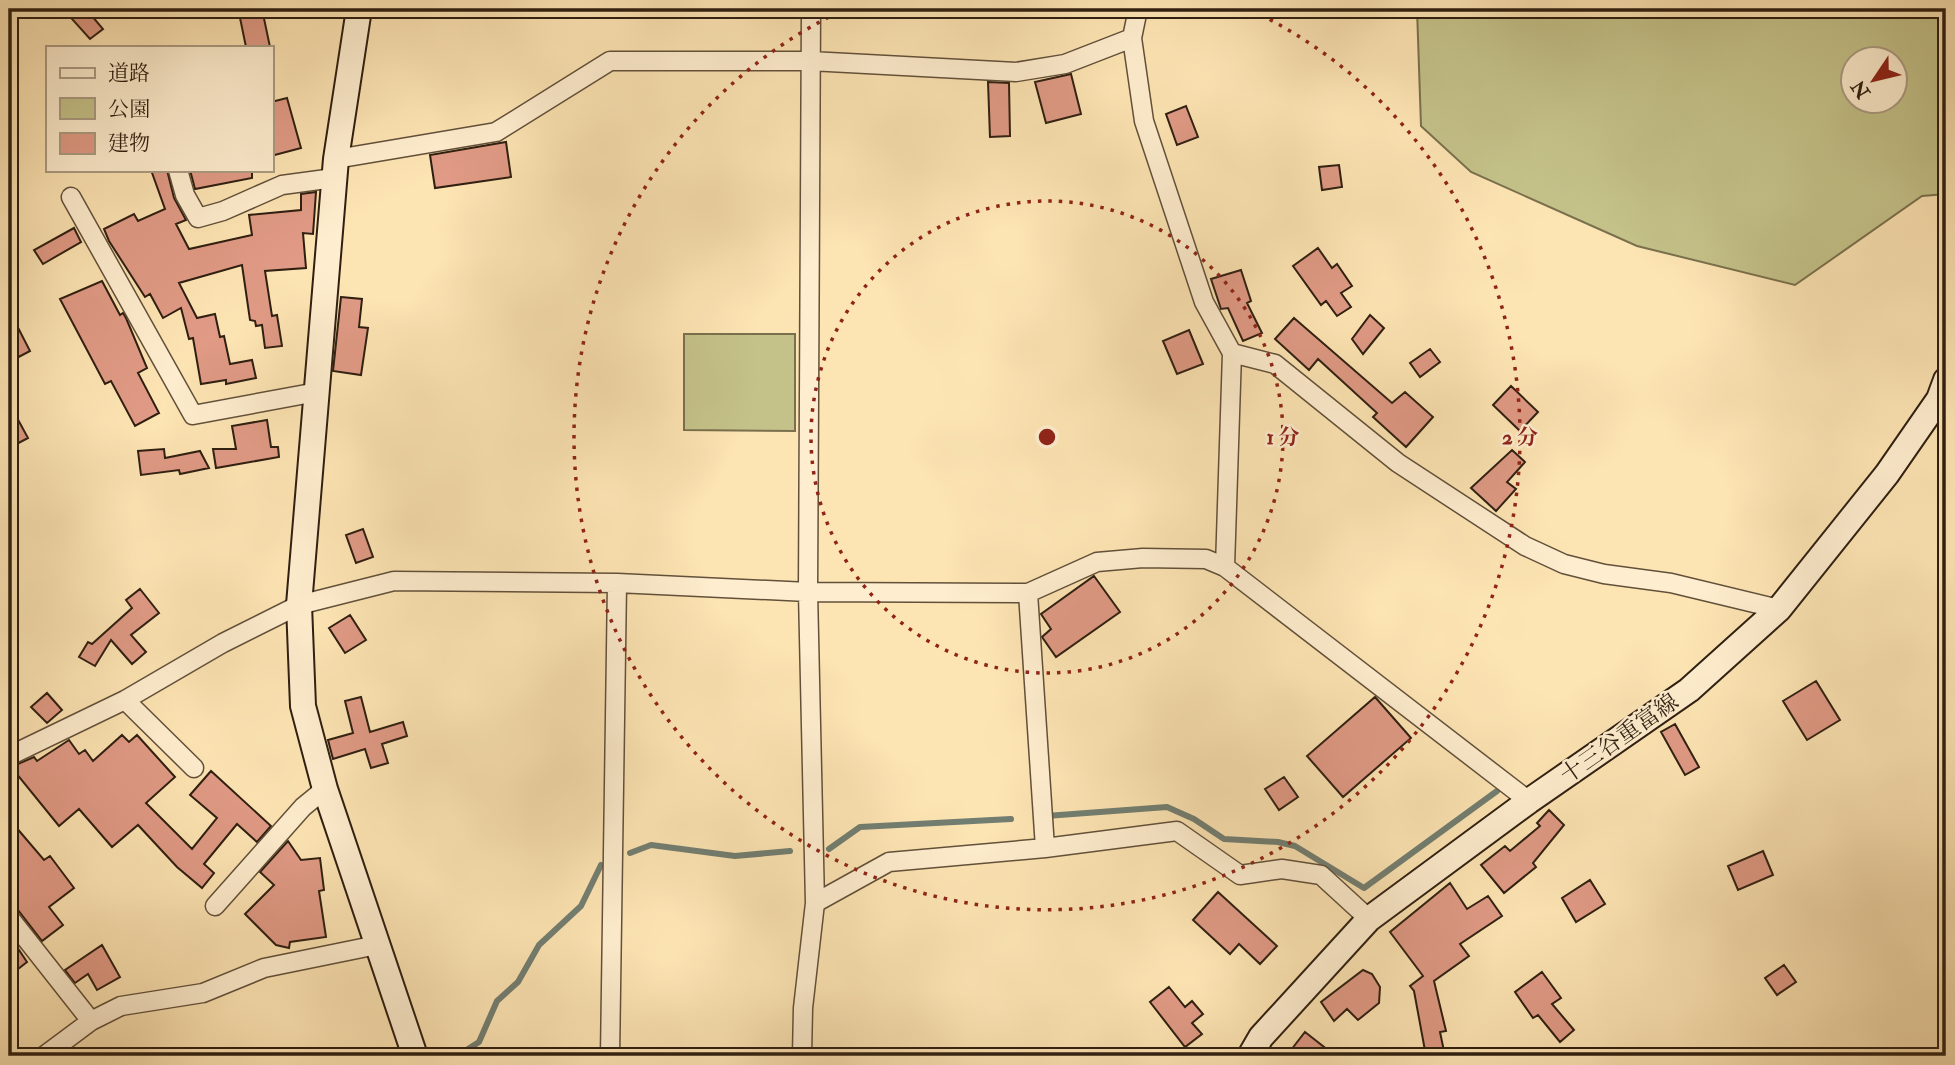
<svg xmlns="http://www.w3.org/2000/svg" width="1955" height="1065" viewBox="0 0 1955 1065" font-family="'IM FELL Double Pica','Noto Serif JP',serif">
<rect width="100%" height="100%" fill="#fde4b3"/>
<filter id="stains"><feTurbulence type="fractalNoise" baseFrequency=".00286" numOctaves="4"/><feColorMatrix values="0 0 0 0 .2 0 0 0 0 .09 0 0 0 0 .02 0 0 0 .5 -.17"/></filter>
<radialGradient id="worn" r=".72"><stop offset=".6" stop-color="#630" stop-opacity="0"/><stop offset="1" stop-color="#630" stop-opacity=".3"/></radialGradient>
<path fill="#c4c289" stroke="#7a704d" stroke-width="2" fill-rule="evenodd" d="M 1417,9 L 1946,9 L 1946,194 L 1922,196 L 1795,285 L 1637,246 L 1471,172 L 1421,126 ZM 1854,60 L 1896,60 L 1896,102 L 1854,102 Z
M 684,334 L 795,334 L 795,431 L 684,430 Z"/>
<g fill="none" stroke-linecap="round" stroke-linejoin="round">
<path stroke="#727e71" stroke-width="6" d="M 1046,816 L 1167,807 L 1194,819 L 1224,839 L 1278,842 L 1295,846 L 1364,888 L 1497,791
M 829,849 L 860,827 L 1011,819
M 630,853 L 651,845 L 735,856 L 790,851
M 457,1056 L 479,1042 L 497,1001 L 518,982 L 539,945 L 581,906 L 601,865"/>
</g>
<path fill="#e09a85" stroke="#2f1f11" stroke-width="2" d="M 86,9 L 103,29 L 90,39 L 72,19 Z
M 262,9 L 270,47 L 246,47 L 239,13 Z
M 1071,74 L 1081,114 L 1046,123 L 1035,82 Z
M 988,82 L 1009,83 L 1010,136 L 990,137 Z
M 287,98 L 301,148 L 271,156 L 271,102 Z
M 1186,106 L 1198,137 L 1177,145 L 1166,114 Z
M 506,142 L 511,177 L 435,188 L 430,155 Z
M 1339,165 L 1342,187 L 1322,190 L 1319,167 Z
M 151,170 L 167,170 L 174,198 L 186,220 L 176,224 L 189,249 L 252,235 L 249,215 L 301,210 L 301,194 L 316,192 L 313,234 L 303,233 L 306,268 L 265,271 L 272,316 L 277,315 L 282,346 L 265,348 L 262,325 L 256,326 L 255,321 L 250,320 L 242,265 L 179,283 L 197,318 L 215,314 L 220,337 L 224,336 L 230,364 L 252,360 L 256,378 L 226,384 L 226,380 L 201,384 L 193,338 L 189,339 L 181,308 L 163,318 L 150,294 L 145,297 L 109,241 L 104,229 L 134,214 L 138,221 L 165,209 Z
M 190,170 L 252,170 L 252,178 L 195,189 Z
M 74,228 L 81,242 L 43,264 L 34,250 Z
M 1318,248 L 1332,268 L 1337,264 L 1352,286 L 1341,293 L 1351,307 L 1337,316 L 1326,301 L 1321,305 L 1293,266 Z
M 1241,270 L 1251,301 L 1247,303 L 1262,333 L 1243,341 L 1228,308 L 1221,309 L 1211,279 Z
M 102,281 L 120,315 L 123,313 L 126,318 L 147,368 L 138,373 L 159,413 L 135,426 L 111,381 L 105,384 L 60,299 Z
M 341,297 L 362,299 L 359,327 L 368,328 L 361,375 L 333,371 Z
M 9,310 L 30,351 L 9,362 Z
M 1370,315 L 1384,328 L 1363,354 L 1352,339 Z
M 1294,318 L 1392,403 L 1405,392 L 1433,417 L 1406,447 L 1373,417 L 1377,413 L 1318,359 L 1309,370 L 1275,339 Z
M 1189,330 L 1203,364 L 1177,374 L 1163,341 Z
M 1430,349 L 1440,362 L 1420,377 L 1410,363 Z
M 1511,386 L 1538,412 L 1520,431 L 1493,405 Z
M 9,403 L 28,438 L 9,448 Z
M 267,420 L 271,447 L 278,447 L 279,457 L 216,468 L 213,449 L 236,449 L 232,426 Z
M 164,449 L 165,458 L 200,451 L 209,468 L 180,474 L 179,470 L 141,475 L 138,451 Z
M 1512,450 L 1525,462 L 1507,482 L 1516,489 L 1496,511 L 1471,488 Z
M 363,529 L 373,557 L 356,563 L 346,535 Z
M 1094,576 L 1120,612 L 1056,657 L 1042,637 L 1051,629 L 1041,614 Z
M 140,589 L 159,613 L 131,635 L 146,652 L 132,664 L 111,640 L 95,666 L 79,657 L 88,642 L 92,644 L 132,608 L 126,600 Z
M 350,615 L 366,640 L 345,653 L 329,628 Z
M 1816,681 L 1840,720 L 1807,740 L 1783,701 Z
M 47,693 L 62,710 L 47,723 L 31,707 Z
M 361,697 L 370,732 L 403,722 L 407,736 L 382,744 L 388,763 L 371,768 L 365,749 L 333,759 L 328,740 L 353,733 L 345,701 Z
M 1375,697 L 1411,738 L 1343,797 L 1307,756 Z
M 1675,724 L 1699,767 L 1685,775 L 1661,732 Z
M 122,735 L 129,742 L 137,735 L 175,777 L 146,803 L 192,849 L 217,818 L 190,795 L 211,771 L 271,826 L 257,842 L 237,824 L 204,864 L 214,873 L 202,888 L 177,867 L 138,825 L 112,847 L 79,809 L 59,826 L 11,767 L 34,757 L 37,761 L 69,740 L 79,754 L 85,750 L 93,761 Z
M 1284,777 L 1298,797 L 1279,810 L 1265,789 Z
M 1549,810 L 1564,825 L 1533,863 L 1536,867 L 1504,893 L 1481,865 L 1505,846 L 1510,851 L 1540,826 L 1537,823 Z
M 9,819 L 44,860 L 50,856 L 74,888 L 49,907 L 63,925 L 42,941 L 18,910 L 9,906 Z
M 288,841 L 301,860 L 320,858 L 324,890 L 319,891 L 326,937 L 290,942 L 289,948 L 276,945 L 245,914 L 274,885 L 260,872 Z
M 1763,851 L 1773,875 L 1738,890 L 1728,866 Z
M 1590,880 L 1605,904 L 1576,922 L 1562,898 Z
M 1450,883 L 1467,909 L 1488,896 L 1502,916 L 1460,944 L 1469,956 L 1434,981 L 1446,1031 L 1440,1032 L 1445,1056 L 1426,1056 L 1414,991 L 1410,986 L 1423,976 L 1390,932 Z
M 1218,892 L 1277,946 L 1260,964 L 1239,944 L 1230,954 L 1193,920 Z
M 9,935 L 27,962 L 9,976 Z
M 102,945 L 120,977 L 97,990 L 88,974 L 75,983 L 65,970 Z
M 1784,965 L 1796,982 L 1777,995 L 1765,978 Z
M 1363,970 L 1372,974 L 1380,987 L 1379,1003 L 1358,1020 L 1347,1009 L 1334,1021 L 1321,1002 Z
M 1542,972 L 1561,998 L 1552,1004 L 1574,1030 L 1560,1042 L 1538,1015 L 1533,1018 L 1515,992 Z
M 1169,987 L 1185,1007 L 1192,1001 L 1203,1014 L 1192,1023 L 1202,1034 L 1185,1047 L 1150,1002 Z
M 1305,1032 L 1324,1047 L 1316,1056 L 1298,1056 L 1291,1050 Z"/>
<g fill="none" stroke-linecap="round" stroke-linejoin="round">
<defs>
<path id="street" d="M 1138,9 L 1132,38 L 1144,121 L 1204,302 L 1232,353 L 1225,567
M 336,159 L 496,132 L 610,61 L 810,61 L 1016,72 L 1065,64 L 1132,38
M 178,170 L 185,195 L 198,218 L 223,211 L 282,185 L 334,178
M 71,197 L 193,415 L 317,392
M 1232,353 L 1275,364 L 1398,463 L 1525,546 L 1564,564 L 1604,574 L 1671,583 L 1779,609
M 1028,593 L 1045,848
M 125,700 L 194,768
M 9,756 L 125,700 L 223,643 L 299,605 L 394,581 L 617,583 L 808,592 L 811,9
M 815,903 L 889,862 L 1045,848 L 1177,831 L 1240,875 L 1282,869 L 1321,875 L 1369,919
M 215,906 L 303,807 L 325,789
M 9,917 L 91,1021 L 44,1056
M 91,1021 L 121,1006 L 203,993 L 264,968 L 377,945
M 610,1056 L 617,583
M 802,1056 L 803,1008 L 815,903 L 808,592 L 1028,593 L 1097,562 L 1143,558 L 1206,559 L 1225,567 L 1529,801"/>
<path id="secondary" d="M 359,9 L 336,159 L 299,605 L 303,706 L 325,789 L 415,1056
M 1250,1056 L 1261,1037 L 1369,919 L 1529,801 L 1689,690 L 1779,609 L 1887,474 L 1939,399 L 1946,380"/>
</defs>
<use href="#street" stroke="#62503a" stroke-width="21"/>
<use href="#secondary" stroke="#2f1f11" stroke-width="28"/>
<use href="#street" stroke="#feedce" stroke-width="18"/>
<use href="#secondary" stroke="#feedce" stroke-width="24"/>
</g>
<g fill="none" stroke="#8f2418" stroke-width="3.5" stroke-dasharray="3.5 7">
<circle cx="1047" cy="437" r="236"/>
<path d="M1251 10A473 473 0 1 1 843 10"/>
</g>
<g text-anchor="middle" stroke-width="5" stroke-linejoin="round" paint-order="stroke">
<g font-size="23" fill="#2f1f11" stroke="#feedce">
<text transform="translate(1619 738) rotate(-35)" y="8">十三谷重富線</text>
</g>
</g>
<circle cx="1047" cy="437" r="10" fill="#8f2418" stroke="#feedce" stroke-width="3.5"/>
<g font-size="21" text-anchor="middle" font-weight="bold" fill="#8f2418" stroke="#feedce" stroke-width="5" stroke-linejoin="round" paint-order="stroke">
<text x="1283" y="444">1 分</text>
<text x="1520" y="444">2 分</text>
</g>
<rect width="1955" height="1065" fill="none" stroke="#fde4b3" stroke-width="35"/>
<rect x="10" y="10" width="1934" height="1044" fill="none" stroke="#2f1f11" stroke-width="3.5"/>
<rect x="18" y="18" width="1920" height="1030" fill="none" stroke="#2f1f11" stroke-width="2"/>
<rect x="46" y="46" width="228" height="126" fill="#feedce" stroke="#ab9b82" stroke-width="2"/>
<rect x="60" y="68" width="35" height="10" fill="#feedce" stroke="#ab9b82" stroke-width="2"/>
<text x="108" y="80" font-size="21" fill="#2f1f11">道路</text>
<rect x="60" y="98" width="35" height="21" fill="#c4c289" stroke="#ab9b82" stroke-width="2"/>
<text x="108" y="116" font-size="21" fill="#2f1f11">公園</text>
<rect x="60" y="133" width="35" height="21" fill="#e09a85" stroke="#ab9b82" stroke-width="2"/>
<text x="108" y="150" font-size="21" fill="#2f1f11">建物</text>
<g transform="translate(1874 80) rotate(235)"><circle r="33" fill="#feedce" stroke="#ab9b82" stroke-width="2"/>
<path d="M0-5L12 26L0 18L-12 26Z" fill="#8f2418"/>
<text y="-10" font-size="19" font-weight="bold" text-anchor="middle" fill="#2f1f11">N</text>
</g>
<rect width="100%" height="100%" filter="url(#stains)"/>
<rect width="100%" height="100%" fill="url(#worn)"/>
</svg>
